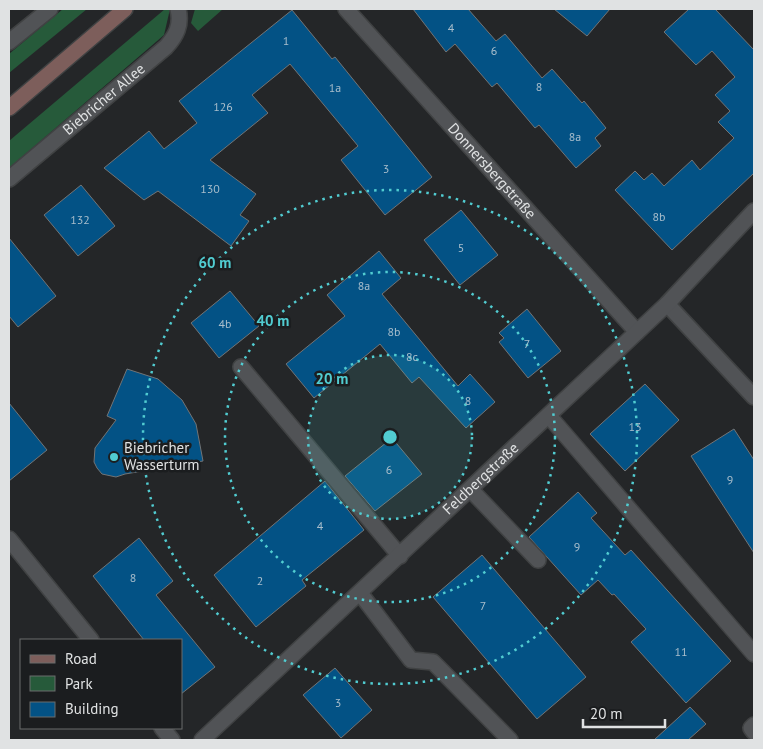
<svg xmlns="http://www.w3.org/2000/svg" width="763" height="749" viewBox="0 0 763 749" font-family="'PT Sans',sans-serif">
<rect width="100%" height="100%" fill="#242628"/>
<path fill="#265a3a" d="M 63,9 L 87,9 L 9,73 L 9,54 Z
M 165,9 L 170,9 L 164,35 L 9,168 L 9,141 Z
M 195,9 L 223,9 L 198,31 L 191,23 Z"/>
<path fill="#035285" stroke="#727476" d="M 413,9 L 468,9 L 496,41 L 505,34 L 542,78 L 552,69 L 582,103 L 584,101 L 606,128 L 595,138 L 601,146 L 576,168 L 539,125 L 535,128 L 497,83 L 492,87 L 455,44 L 446,52 Z
M 554,9 L 610,9 L 587,36 Z
M 689,9 L 715,9 L 754,50 L 754,173 L 672,250 L 615,190 L 635,171 L 644,180 L 652,173 L 664,186 L 692,160 L 700,170 L 734,138 L 718,122 L 730,111 L 715,95 L 735,77 L 712,51 L 696,65 L 664,32 Z
M 292,10 L 332,59 L 335,57 L 432,177 L 385,215 L 341,160 L 358,146 L 290,64 L 252,95 L 268,113 L 210,160 L 256,194 L 240,215 L 249,221 L 231,246 L 158,191 L 144,200 L 104,168 L 149,131 L 164,149 L 197,123 L 179,101 Z
M 81,185 L 115,226 L 78,256 L 44,215 Z
M 461,210 L 498,255 L 460,285 L 424,240 Z
M 9,238 L 56,296 L 18,327 L 9,316 Z
M 379,251 L 401,278 L 382,294 L 458,386 L 470,374 L 495,402 L 466,428 L 419,377 L 412,383 L 380,344 L 314,398 L 286,364 L 345,316 L 327,295 Z
M 230,291 L 259,326 L 219,358 L 191,323 Z
M 527,309 L 561,351 L 528,378 L 499,342 L 504,338 L 499,333 Z
M 127,369 L 158,379 L 182,400 L 196,424 L 203,461 L 125,474 L 116,477 L 102,474 L 97,468 L 94,462 L 95,448 L 116,420 L 107,416 Z
M 645,384 L 679,420 L 625,471 L 590,434 Z
M 9,403 L 47,450 L 9,481 Z
M 734,429 L 754,460 L 754,553 L 691,456 Z
M 392,438 L 422,474 L 375,511 L 345,476 Z
M 325,481 L 364,530 L 302,580 L 306,586 L 256,627 L 214,575 Z
M 578,492 L 597,513 L 591,518 L 625,555 L 631,550 L 731,661 L 686,703 L 631,642 L 646,629 L 614,594 L 612,595 L 598,580 L 581,595 L 529,537 Z
M 139,538 L 173,581 L 156,595 L 215,667 L 181,694 L 181,640 L 144,640 L 93,576 Z
M 482,555 L 586,677 L 537,719 L 433,597 Z
M 335,668 L 372,710 L 341,738 L 303,695 Z
M 690,707 L 706,724 L 688,740 L 654,740 Z"/>
<g fill="none" stroke-linecap="round" stroke-linejoin="round">
<defs>
<path id="service" d="M 241,367 L 400,556
M 549,416 L 754,654
M 471,490 L 538,560
M 360,593 L 411,660 L 433,662 L 510,740
M 754,725 L 751,728 L 754,732"/>
<g id="minor">
<path id="s1" d="M 346,9 L 637,332"/>
<path d="M 9,42 L 50,9"/>
<path id="s2" d="M 9,179 L 166,47 C 176,36 182,25 178,9"/>
<path d="M 667,304 L 754,397"/>
<path d="M 9,539 L 91,640"/>
<path d="M 162,728 L 172,740"/>
<path id="s3" d="M 202,740 L 667,304 L 754,211"/>
</g>
<path id="secondary" d="M 9,108 L 125,9"/>
</defs>
<use href="#service" stroke="#404243" stroke-width="18"/>
<use href="#minor" stroke="#404243" stroke-width="18"/>
<use href="#secondary" stroke="#404243" stroke-width="18"/>
<use href="#service" stroke="#515356" stroke-width="15"/>
<use href="#minor" stroke="#515356" stroke-width="15"/>
<use href="#secondary" stroke="#7d5e5b" stroke-width="15"/>
</g>
<circle cx="390" cy="437" r="82" fill="#51ccd1" fill-opacity=".12"/>
<g fill="none" stroke="#51ccd1" stroke-width="2.5" stroke-dasharray="2.5 5">
<circle cx="390" cy="437" r="82"/>
<circle cx="390" cy="437" r="165"/>
<circle cx="390" cy="437" r="247"/>
</g>
<circle fill="#51ccd1" stroke="#1b1d1f" stroke-width="2" cx="114" cy="457" r="5"/>
<g text-anchor="middle" stroke-width="5" stroke-linejoin="round" paint-order="stroke">
<g font-size="12" fill="#a9becc">
<text x="451" y="32">4</text>
<text x="286" y="45">1</text>
<text x="494" y="55">6</text>
<text x="539" y="91">8</text>
<text x="335" y="92">1a</text>
<text x="223" y="111">126</text>
<text x="575" y="141">8a</text>
<text x="386" y="173">3</text>
<text x="210" y="193">130</text>
<text x="659" y="221">8b</text>
<text x="80" y="224">132</text>
<text x="461" y="252">5</text>
<text x="364" y="290">8a</text>
<text x="225" y="328">4b</text>
<text x="394" y="336">8b</text>
<text x="527" y="348">7</text>
<text x="412" y="361">8c</text>
<text x="468" y="405">8</text>
<text x="635" y="431">13</text>
<text x="389" y="474">6</text>
<text x="730" y="484">9</text>
<text x="320" y="530">4</text>
<text x="577" y="551">9</text>
<text x="133" y="582">8</text>
<text x="260" y="585">2</text>
<text x="483" y="610">7</text>
<text x="681" y="656">11</text>
<text x="338" y="707">3</text>
</g>
<g font-size="15" fill="#e0e2e3" stroke="#1b1d1f">
<text dy="5" stroke="none"><textPath href="#s2" startOffset="124">Biebricher Allee</textPath></text>
<text dy="5" stroke="none"><textPath href="#s1" startOffset="218">Donnersbergstraße</textPath></text>
<text dy="5" stroke="none"><textPath href="#s3" startOffset="382">Feldbergstraße</textPath></text>
</g>
<g font-size="15" fill="#e0e2e3" stroke="#1b1d1f" text-anchor="start">
<text x="124" y="453">Biebricher<tspan x="124" dy="17">Wasserturm</tspan></text>
</g>
</g>
<circle cx="390" cy="437" r="8" fill="#51ccd1" stroke="#1b1d1f" stroke-width="2.5"/>
<g font-size="15" text-anchor="middle" font-weight="bold" fill="#51ccd1" stroke="#1b1d1f" stroke-width="5" stroke-linejoin="round" paint-order="stroke">
<text x="215" y="268">60 m</text>
<text x="273" y="326">40 m</text>
<text x="332" y="384">20 m</text>
</g>
<rect width="763" height="749" fill="none" stroke="#e0e2e3" stroke-width="20"/>
<rect x="20" y="639" width="162" height="90" fill="#1b1d1f" stroke="#6a6c6d"/>
<rect x="30" y="655" width="25" height="8" fill="#7d5e5b" stroke="#6a6c6d"/>
<text x="65" y="664" font-size="15" fill="#e0e2e3">Road</text>
<rect x="30" y="676" width="25" height="15" fill="#265a3a" stroke="#6a6c6d"/>
<text x="65" y="689" font-size="15" fill="#e0e2e3">Park</text>
<rect x="30" y="702" width="25" height="15" fill="#035285" stroke="#6a6c6d"/>
<text x="65" y="714" font-size="15" fill="#e0e2e3">Building</text>
<path d="M583 719v8h82v-8" fill="none" stroke="#e0e2e3" stroke-width="2.5"/>
<text x="590" y="719" font-size="15" fill="#e0e2e3" stroke="#1b1d1f" stroke-width="4" paint-order="stroke">20 m</text>
</svg>
